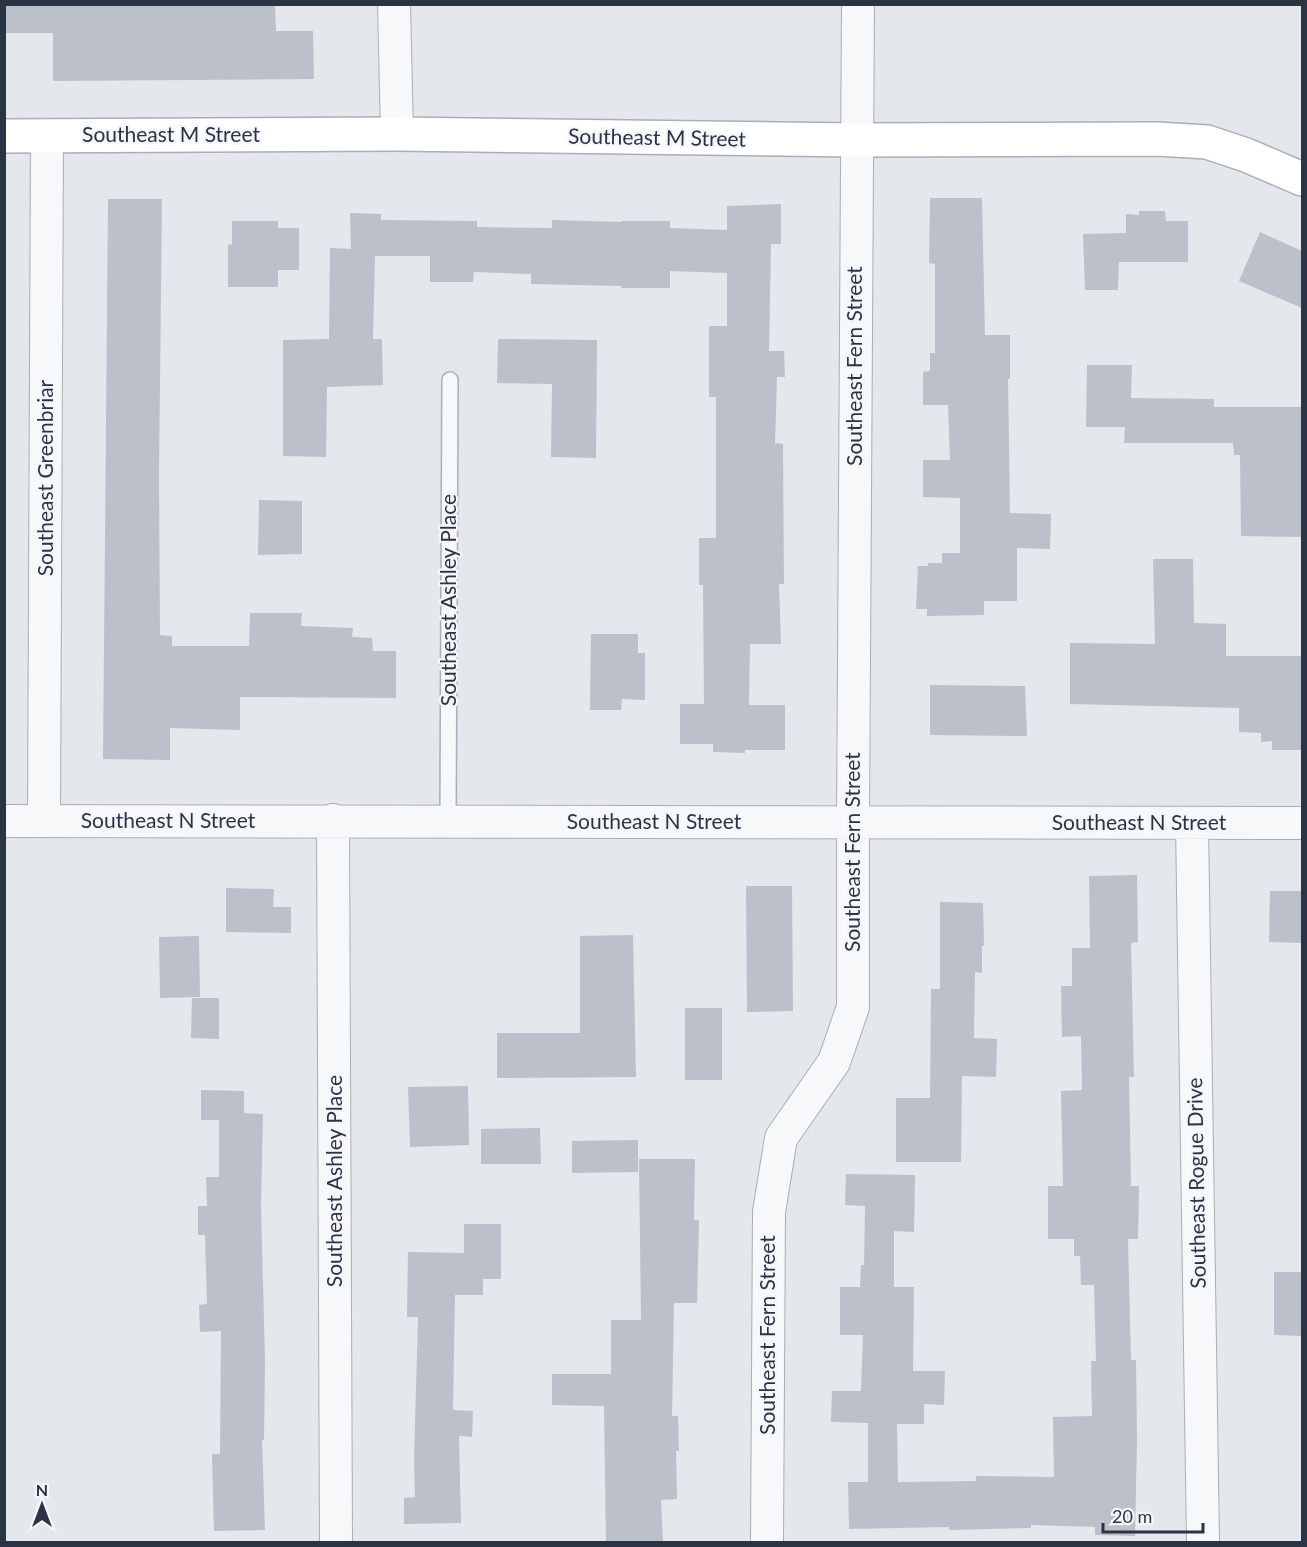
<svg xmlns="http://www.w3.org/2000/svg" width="1307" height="1547" viewBox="0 0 1307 1547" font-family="Lato,sans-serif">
<rect width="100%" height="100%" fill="#e4e7ec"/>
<path fill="#bbc0ca" d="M 4,4 L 275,4 L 276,31 L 313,31 L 314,79 L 53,81 L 53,33 L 4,33 Z
M 930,198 L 982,198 L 985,335 L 1010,335 L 1010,379 L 1008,379 L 1010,513 L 1051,514 L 1050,549 L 1017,548 L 1017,601 L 984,601 L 984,615 L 927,616 L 927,609 L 916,609 L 918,566 L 928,566 L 928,563 L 942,563 L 942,553 L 960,553 L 960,498 L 923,497 L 923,460 L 950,460 L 948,405 L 923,405 L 923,372 L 930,371 L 930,353 L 935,353 L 935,264 L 929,263 Z
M 108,199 L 162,199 L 159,474 L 160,635 L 172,636 L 172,646 L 249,646 L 250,613 L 302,613 L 301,626 L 353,628 L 352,637 L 372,638 L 373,651 L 396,651 L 396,698 L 240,697 L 240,730 L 170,728 L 170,760 L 103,759 Z
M 781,204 L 781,244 L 771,244 L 769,351 L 784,351 L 785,377 L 777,377 L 775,443 L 783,444 L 784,584 L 779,584 L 781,644 L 750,644 L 749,705 L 785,705 L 785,750 L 745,750 L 745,753 L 713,752 L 713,744 L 680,744 L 680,704 L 704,704 L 703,585 L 699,585 L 699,538 L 716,538 L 716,397 L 709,397 L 709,326 L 727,326 L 727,273 L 670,271 L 670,288 L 621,288 L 621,286 L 531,284 L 531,274 L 474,272 L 473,282 L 430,282 L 430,256 L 375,256 L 373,339 L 382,339 L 383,385 L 327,387 L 326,457 L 283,456 L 283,340 L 329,339 L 330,248 L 351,249 L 350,213 L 381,214 L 381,220 L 477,221 L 477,227 L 552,228 L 552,220 L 622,222 L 622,221 L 670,221 L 670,228 L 727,230 L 727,206 Z
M 1139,211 L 1165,211 L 1166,221 L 1188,221 L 1188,262 L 1119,262 L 1118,290 L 1085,290 L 1083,234 L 1126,233 L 1126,214 L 1139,215 Z
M 232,221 L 278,221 L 278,228 L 299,228 L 299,270 L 278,270 L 278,287 L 228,287 L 228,244 L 232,245 Z
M 1260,232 L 1302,251 L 1302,308 L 1239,281 Z
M 498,339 L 597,340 L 596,458 L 551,457 L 552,384 L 497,383 Z
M 1087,365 L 1132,365 L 1131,398 L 1214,399 L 1214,407 L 1302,407 L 1302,537 L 1241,536 L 1240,455 L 1234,455 L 1233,443 L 1124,443 L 1125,427 L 1086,427 Z
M 259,500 L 302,501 L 302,554 L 258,555 Z
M 1153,559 L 1193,559 L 1194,623 L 1226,624 L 1226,656 L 1302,656 L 1302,750 L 1272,750 L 1272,741 L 1261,742 L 1261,733 L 1239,732 L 1239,708 L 1070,704 L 1070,643 L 1155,644 Z
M 591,634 L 638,634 L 638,653 L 645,653 L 645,700 L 622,699 L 621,710 L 590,710 Z
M 930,685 L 1025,686 L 1027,736 L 930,735 Z
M 1137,875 L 1138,942 L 1131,943 L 1134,1077 L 1129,1077 L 1131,1186 L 1139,1186 L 1138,1239 L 1128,1239 L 1131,1360 L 1136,1360 L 1137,1441 L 1135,1536 L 1095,1535 L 1095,1527 L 1031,1525 L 1031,1528 L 949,1530 L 949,1527 L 849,1529 L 848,1482 L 868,1482 L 868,1423 L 831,1422 L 832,1391 L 861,1391 L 863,1335 L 840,1335 L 840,1287 L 860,1287 L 861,1265 L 864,1265 L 865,1206 L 845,1205 L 846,1174 L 915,1175 L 914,1232 L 894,1231 L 894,1287 L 914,1287 L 913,1371 L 945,1371 L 944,1405 L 924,1404 L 924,1424 L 897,1424 L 898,1482 L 976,1481 L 976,1476 L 1054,1477 L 1053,1417 L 1092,1416 L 1091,1361 L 1096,1361 L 1094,1285 L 1081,1285 L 1080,1256 L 1074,1256 L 1074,1239 L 1048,1239 L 1048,1186 L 1063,1186 L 1061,1091 L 1082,1090 L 1081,1036 L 1062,1037 L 1061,986 L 1072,986 L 1072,948 L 1090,948 L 1089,876 Z
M 746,886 L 792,886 L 793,1011 L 747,1012 Z
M 226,888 L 274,889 L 273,907 L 291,907 L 291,933 L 226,932 Z
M 1270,891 L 1302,891 L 1302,943 L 1269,942 Z
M 940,902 L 983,903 L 984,946 L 982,946 L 982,973 L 975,972 L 974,1038 L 997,1039 L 996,1077 L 962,1076 L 961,1162 L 896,1162 L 896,1098 L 930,1098 L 931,989 L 940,989 Z
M 633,935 L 636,1077 L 497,1078 L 497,1033 L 580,1033 L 580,936 Z
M 199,936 L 200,997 L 160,998 L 159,937 Z
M 192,998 L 219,998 L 219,1039 L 191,1038 Z
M 685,1008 L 722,1008 L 722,1080 L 685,1080 Z
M 468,1086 L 469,1145 L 410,1147 L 408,1087 Z
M 201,1090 L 244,1091 L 244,1113 L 263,1114 L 261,1205 L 265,1360 L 264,1440 L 262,1440 L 265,1530 L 214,1531 L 212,1454 L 220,1454 L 221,1331 L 200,1332 L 199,1305 L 207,1304 L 205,1235 L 198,1235 L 198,1206 L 207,1206 L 206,1177 L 219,1177 L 219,1120 L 201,1120 Z
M 540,1128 L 541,1164 L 481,1164 L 481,1129 Z
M 638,1140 L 638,1172 L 572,1173 L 572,1141 Z
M 639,1159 L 695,1159 L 694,1220 L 699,1220 L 697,1303 L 674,1303 L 672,1416 L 678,1416 L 679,1451 L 676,1451 L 677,1499 L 661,1500 L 663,1542 L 606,1542 L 604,1406 L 552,1405 L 552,1374 L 611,1374 L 611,1320 L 641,1320 Z
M 464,1224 L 501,1224 L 501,1279 L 483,1279 L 483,1295 L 455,1295 L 453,1410 L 473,1411 L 472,1437 L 459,1436 L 461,1523 L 404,1524 L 404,1498 L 415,1497 L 414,1461 L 418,1317 L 407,1317 L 408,1252 L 464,1253 Z
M 1274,1272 L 1302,1272 L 1302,1336 L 1274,1335 Z"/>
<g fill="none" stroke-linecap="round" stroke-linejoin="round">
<defs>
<path id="lane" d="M 448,821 L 450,380"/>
<path id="street" d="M 394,4 L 397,134
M 333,820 L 336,1542
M 4,821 C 437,820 870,825 1302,823
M 44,821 L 47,136
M 1192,823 L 1203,1542
M 767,1542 L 769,1212 L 781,1138 L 834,1062 L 853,1007 L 853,823 L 858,4"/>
<path id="secondary" d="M 4,136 L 397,134 L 856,140 L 1157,139 L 1207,142 L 1246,155 L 1302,179"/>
</defs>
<use href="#lane" stroke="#a9aeb7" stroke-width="18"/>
<use href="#street" stroke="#a9aeb7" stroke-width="34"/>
<use href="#secondary" stroke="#a9aeb7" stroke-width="36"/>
<use href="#lane" stroke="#f7f8fa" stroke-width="15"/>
<use href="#street" stroke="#f7f8fa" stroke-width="32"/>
<use href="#secondary" stroke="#fff" stroke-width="33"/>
</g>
<g text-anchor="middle" stroke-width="4.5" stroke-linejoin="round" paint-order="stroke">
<g font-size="21" fill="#2b3445" stroke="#f4f6f9">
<text x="171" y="142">Southeast M Street</text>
<text transform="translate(657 138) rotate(1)" y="7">Southeast M Street</text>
<text transform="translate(855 366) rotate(-90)" y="7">Southeast Fern Street</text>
<text transform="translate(46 478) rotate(-90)" y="7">Southeast Greenbriar</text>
<text transform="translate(449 600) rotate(-90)" y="7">Southeast Ashley Place</text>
<text x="168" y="828">Southeast N Street</text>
<text x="654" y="829">Southeast N Street</text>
<text x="1139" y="830">Southeast N Street</text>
<text transform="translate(853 852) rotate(-90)" y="7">Southeast Fern Street</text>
<text transform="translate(335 1181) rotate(-90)" y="7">Southeast Ashley Place</text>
<text transform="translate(1197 1183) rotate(-91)" y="7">Southeast Rogue Drive</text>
<text transform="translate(768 1335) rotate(-90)" y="7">Southeast Fern Street</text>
</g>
</g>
<rect width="1307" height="1547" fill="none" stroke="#2b3445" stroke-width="12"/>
<g transform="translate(42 1505)" stroke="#f4f6f9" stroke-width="4.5" paint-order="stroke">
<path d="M0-4.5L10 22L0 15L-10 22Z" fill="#2b3445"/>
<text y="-9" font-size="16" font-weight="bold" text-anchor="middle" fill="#2b3445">N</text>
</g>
<path d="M1103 1523v9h100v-9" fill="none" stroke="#2b3445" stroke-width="3"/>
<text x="1112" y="1523" font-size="18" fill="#2b3445" stroke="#f4f6f9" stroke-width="4.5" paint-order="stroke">20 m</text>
</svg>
